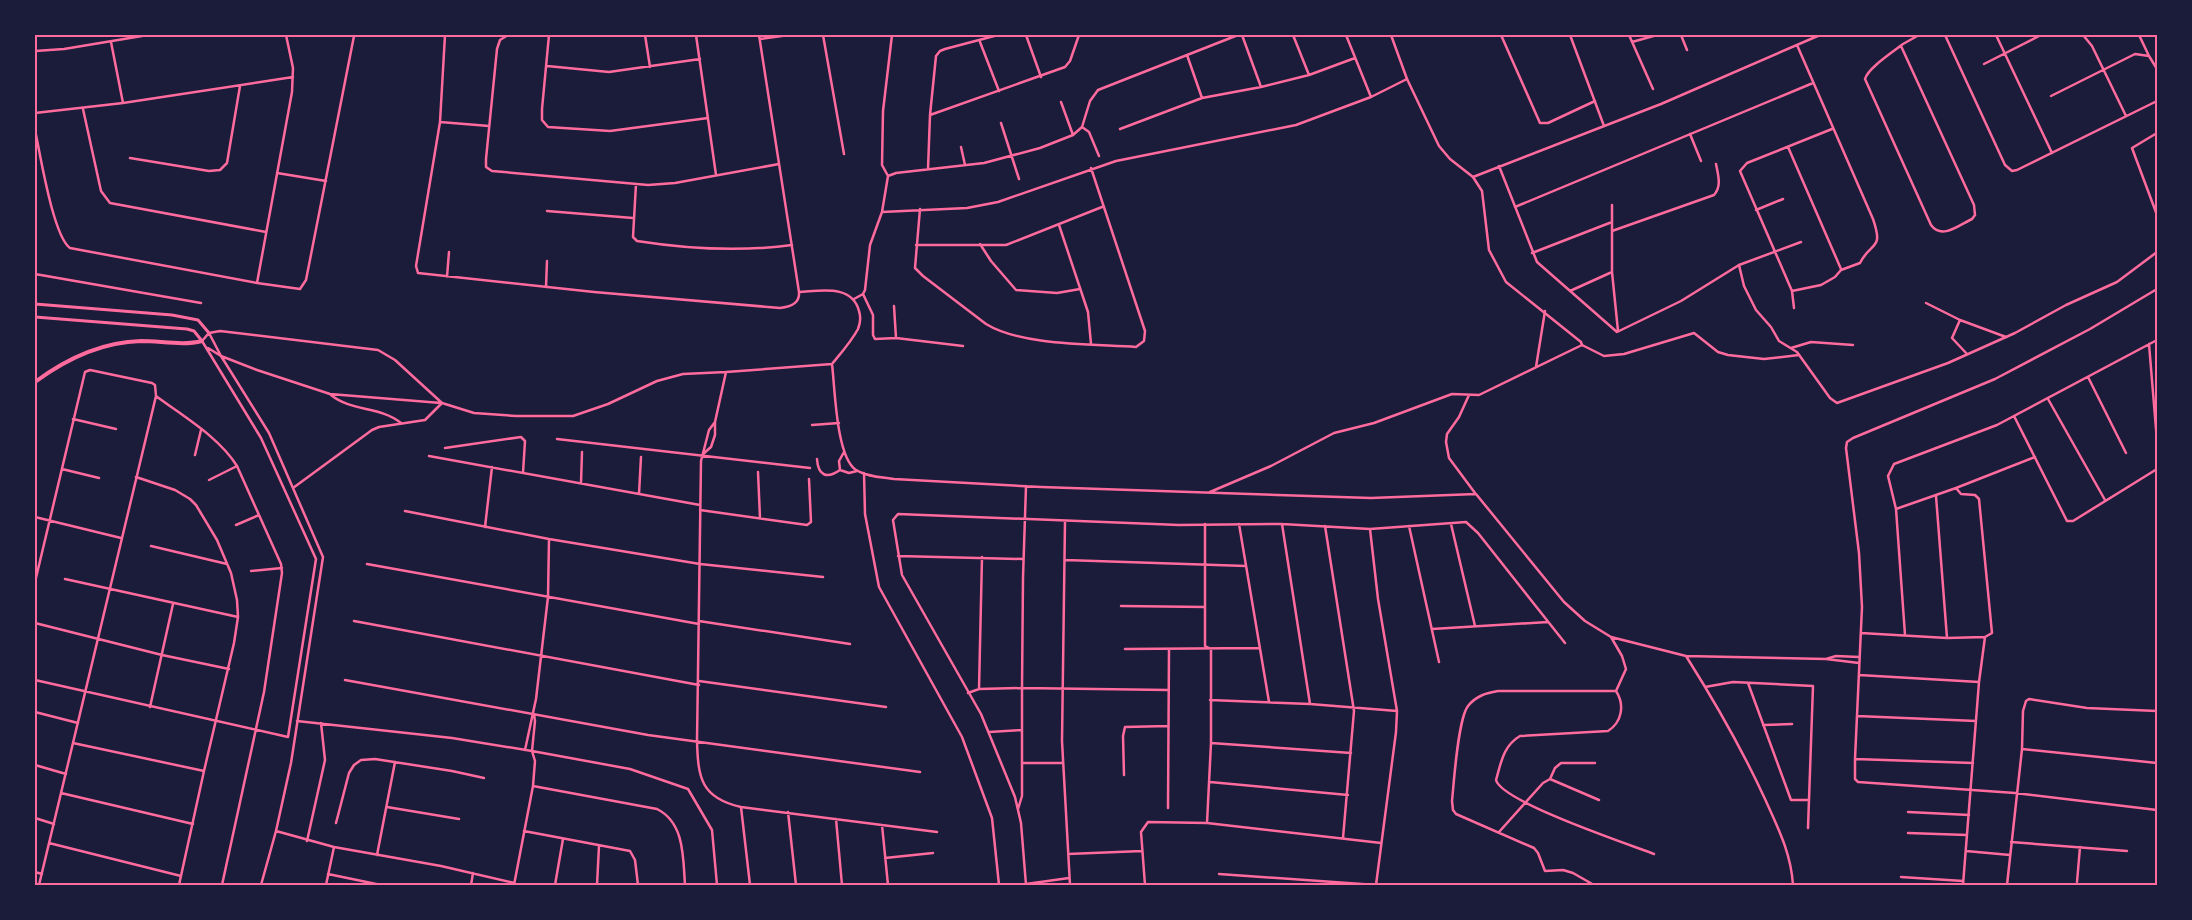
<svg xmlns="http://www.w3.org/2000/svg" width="2192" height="920" viewBox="0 0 2192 920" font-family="'Zilla Slab',serif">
<rect width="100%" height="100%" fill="#1b1b3a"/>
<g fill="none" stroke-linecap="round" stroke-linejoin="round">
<path stroke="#ff6b9d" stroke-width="2.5" d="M 445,35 L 440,122 L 416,266 L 418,273 L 594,292 L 780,308 C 790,307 800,304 799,292 L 759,35
M 508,35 L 500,40 L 497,49 L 486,159 L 486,167 L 492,171 L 648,185 L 675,183 L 779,164
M 549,35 L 542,109 L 542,120 L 548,127 L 610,131 L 708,118
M 645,35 L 650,67
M 696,35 L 716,175
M 823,35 L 844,154
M 1026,35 L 1041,77
M 1242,35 L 1261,87
M 1293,35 L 1309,75
M 1346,35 L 1371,97
M 1501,35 L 1540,123 L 1548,123 L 1595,101
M 1570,35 L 1604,126
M 1629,35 L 1653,89
M 1681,35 L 1687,50
M 1945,35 L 2005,165 L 2012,171 L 2017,170 L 2157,101
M 1996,35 L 2052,153
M 2083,35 L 2092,46 L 2126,116
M 2139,35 L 2149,56
M 760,39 L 789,35
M 111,42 L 123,103
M 980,42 L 999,91
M 1632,42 L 1657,35
M 1901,46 L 1974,205 L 1975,215 L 1972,219 C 1959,225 1942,240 1931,225 L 1865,79 C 1868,68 1893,52 1903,44 L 1919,35
M 1187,55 L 1202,98
M 1984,64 L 2041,35
M 547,66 L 609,72 L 700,59
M 2051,96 L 2135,54 L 2149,56 L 2157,69
M 1061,102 L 1073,135
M 83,109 L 101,191 L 110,203 L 266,232
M 35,113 L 123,103 L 293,77
M 930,115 L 1065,67 L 1070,61 L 1079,35
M 440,122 L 489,126
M 1001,123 L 1019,179
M 1082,127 L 1089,132 L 1099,156
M 1120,129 L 1202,98 L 1261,87 L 1309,75 L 1355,58
M 35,130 C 40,153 53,236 70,248 L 257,283 L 300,289 L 306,280 L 354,36
M 1690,134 L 1701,161
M 961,147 L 965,165
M 1788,147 L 1841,269
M 130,158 L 209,171 L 220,170 L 227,163 L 240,86
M 1499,166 L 1537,262 L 1617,332 L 1681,301 L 1739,265 L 1801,242
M 928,169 L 930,115 L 936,56 L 940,51 L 945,49 L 998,35
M 277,173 L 326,181
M 888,176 L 882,165 L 883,111 L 892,35
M 1473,177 L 1661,104 L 1820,35
M 636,184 L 633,237 L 637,241 C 688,249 740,252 792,245
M 1612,205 L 1612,272 L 1618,331
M 1515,207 L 1813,83
M 920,209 L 915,268 L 923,276 L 986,324 C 1022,346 1093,344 1136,347 L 1144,341 L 1145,331 L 1091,168
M 1756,210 L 1783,199
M 547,211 L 633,218
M 882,212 L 888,176 L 896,173 L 984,163 L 1040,148 L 1073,135 L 1082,127 L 1090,101 L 1098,90 L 1238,35
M 1059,225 L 1088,312 L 1091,344
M 1612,231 L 1714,195 C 1722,186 1718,175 1716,164
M 980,244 L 991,261 L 1016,290 L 1057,293 L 1080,289
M 916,245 L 1006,245 L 1102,207
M 1532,253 L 1612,222
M 35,274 L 201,303
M 447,277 L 449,252
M 257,283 L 292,92 L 293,68 L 286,35
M 546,287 L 547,261
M 2157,289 L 2090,329 L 1995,379 L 1853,438 L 1847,442 L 1846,448 L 1859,553 L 1862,607 L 1855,759 L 1855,779 L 1858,782 L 2015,793 L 2157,810
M 1570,291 L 1612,272
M 1792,291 L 1821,285 L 1835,277 L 1841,270 L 1860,263 C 1871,241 1884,251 1873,219 L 1797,45
M 799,292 C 821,291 852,284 859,311 C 861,317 860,324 858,329 C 851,342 841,353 832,364 C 835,388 836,457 856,470 C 867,477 882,477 894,479 L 1041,487 L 1371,498 L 1476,494 L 1564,602 L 1585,621 L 1611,637 L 1686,656 L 1826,659 L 1859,663
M 863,294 L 873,315 L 873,335 L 875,339 L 896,338 L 963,346
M 854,299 L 863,294 L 865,290 L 870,245 L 882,212 L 967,208 L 998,202 L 1116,161 L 1296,125 L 1371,97 L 1407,79
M 1926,303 L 1960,320 L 2006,337
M 894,306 L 896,338
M 1794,308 L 1792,291 L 1740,171 L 1747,163 L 1832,129
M 1960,320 L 1952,338 L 1967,354
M 209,333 L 221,356 L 269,433 L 323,557 L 291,763 L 276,831 L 334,847 L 441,866 L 514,883
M 2149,344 L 2157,441
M 208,348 L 221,356 L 257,370 L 330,394 L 441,403
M 1791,348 L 1811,342 L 1853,345
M 1536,367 L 1545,311
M 2088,377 L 2126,453
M 331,395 C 352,412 380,406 401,423
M 1469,395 L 1459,417 L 1447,434 L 1446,442 L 1449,458 L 1475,493
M 156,396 C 184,417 219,437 237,466 L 281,564 L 282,573 L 264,692 L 222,885
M 2048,399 L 2105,500
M 2014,416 L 2067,521 L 2073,521 L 2157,469
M 73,419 L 116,429
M 715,422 L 709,430 L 701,461 L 697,741 C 698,778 701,798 741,807 L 937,832
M 812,425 L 839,423
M 557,439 L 810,468
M 445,448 L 521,437 L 525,441 L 523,473
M 195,455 L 201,430
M 702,455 L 711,447 L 715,435 L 715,422 L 726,372
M 429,456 L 700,505
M 817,459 C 818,476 827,479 840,470
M 62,469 L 99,478
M 840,470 L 839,461 L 844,452
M 840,470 L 849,473 L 857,471
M 758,472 L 760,518
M 864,473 L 865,514 L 879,587 L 962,737 L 992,818 L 999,885
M 136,477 L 175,490 L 190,499 L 196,505 L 217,540 L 231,573 L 237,600 L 238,617 L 234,643 L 204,771 L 179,885
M 209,480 L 237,466
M 581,483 L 582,452
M 1026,486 L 1023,578 L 1022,688 L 1168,690
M 293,488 L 372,430 L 379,427 L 425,420 L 442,403 L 474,413 L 516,416 L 573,416 L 608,404 L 657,381 L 683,374 L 726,372 L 832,364
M 1956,488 L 1961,494 L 1975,495 L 1979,499 L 1992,633 L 1985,637
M 1210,492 L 1271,466 L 1334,433 L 1374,423 L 1452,394 L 1479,395 L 1582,345 L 1604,356 L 1624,354 L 1694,333 L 1718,352 L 1728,355 L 1764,359 L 1799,355
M 639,494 L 641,457
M 1936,496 L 1947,638
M 1896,509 L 1956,488 L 2035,457
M 700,510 L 807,525 L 811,522 L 809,479
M 405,511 L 549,539 L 700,564 L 823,577
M 35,517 L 121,538
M 1065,521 L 1062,741 L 1070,885
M 1205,524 L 1205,646 L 1211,649 L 1211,743 L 1207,823
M 1239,524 L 1269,702
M 1282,524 L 1310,704
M 1451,524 L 1475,626
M 236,525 L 259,515
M 1325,526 L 1354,711 L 1343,838
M 1409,526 L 1439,662
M 485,527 L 492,467
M 1370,529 L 1378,599 L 1397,711 L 1396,732 L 1376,885
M 151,546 L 227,564
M 898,556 L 1023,559
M 1065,560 L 1246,566
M 367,564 L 699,624
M 251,571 L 282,568
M 65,579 L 238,617
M 35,582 L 85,372 L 90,370 L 152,383 L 155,385 L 156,396 L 39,885
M 1121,606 L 1205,607
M 354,621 L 699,685
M 699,621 L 850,644
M 35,623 L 162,655 L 229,669
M 1432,629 L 1548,622
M 1861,633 L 1947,638 L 1985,637 L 1979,682 L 1963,885
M 1905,635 L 1896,509 L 1888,476 L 1894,464 L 1997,425 L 2157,340
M 1125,649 L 1260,648
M 1686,656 C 1715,702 1742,749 1765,799 C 1778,828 1791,853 1793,885
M 1826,659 L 1836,656 L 1859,657
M 1859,675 L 1979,682
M 35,680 L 288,737 L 316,559 L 261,438 L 202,341 L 209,333 L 220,331 L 378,350 L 395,360 L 442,403
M 345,680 L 648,735 L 920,772
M 699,681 L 886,707
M 1748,683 L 1791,800 L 1809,800
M 1705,687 L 1733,682 L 1813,686 L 1808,828
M 979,689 L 982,557
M 1616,691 C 1625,705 1622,722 1608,731 L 1520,736 C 1503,746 1501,763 1496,780 C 1502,802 1628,844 1654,854
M 968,693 L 979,689 L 1022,688 L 1022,796 L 1018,809
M 1210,700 L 1310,704 L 1397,711
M 150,707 L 173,604
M 35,712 L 78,723
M 1857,716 L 1976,721
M 297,721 L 452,738 L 532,751 L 630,769 L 688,789 L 712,830 L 717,885
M 1763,725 L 1792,724
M 989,732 L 1022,730
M 73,743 L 204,771
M 1211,743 L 1351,753
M 2022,749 L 2023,711 L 2026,701 L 2029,699 L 2087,708 L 2157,711
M 525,750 L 536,699 L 548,597 L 549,539
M 1855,759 L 1973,763
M 1022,763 L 1063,763
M 35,765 L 66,774
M 1124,775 L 1123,736 L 1125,727 L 1168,726
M 1550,779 L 1555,768 L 1561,763 L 1595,763
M 1210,782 L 1348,795
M 533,786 L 657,809 C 685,823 683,858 685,885
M 61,793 L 193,824
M 387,807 L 459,819
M 741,807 L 750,885
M 1168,808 L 1169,650
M 788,812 L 796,885
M 1908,812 L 1969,815
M 35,818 L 54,824
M 836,819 L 842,885
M 336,823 L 349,773 L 354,765 L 361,760 L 375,759 L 452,771 L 484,778
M 882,825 L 888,885
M 524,831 L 630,851 L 635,860 L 638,885
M 1499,832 L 1543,783 L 1550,779 L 1599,800
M 1908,833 L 1967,835
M 307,841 L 325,760 L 321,723
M 2011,842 L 2127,851
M 49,843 L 181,876
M 1966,851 L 2010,855
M 1068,854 L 1142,851
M 377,855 L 395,762
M 885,858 L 933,853
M 35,872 L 42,874
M 328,874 L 381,885
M 1219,874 L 1376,885
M 1901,877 L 1963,881
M 2077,882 L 2080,847
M 1026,884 L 1069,878
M 261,885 L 276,831
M 326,885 L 334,847
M 471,885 L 473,873
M 514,885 L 533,786 L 535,761 L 532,751 L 535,721 L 534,714
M 555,885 L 563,839
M 597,885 L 599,846
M 1026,885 L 1021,823 L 1015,797 L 981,714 L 902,575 L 893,520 L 898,514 L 1179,525 L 1282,524 L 1370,529 L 1466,522 L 1478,533 L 1565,643
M 1145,885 L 1141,832 L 1148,822 L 1207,823 L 1381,843
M 1594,885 L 1573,873 L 1563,870 L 1545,871 L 1538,853 L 1534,848 L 1456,814 L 1453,810 L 1452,801 C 1454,781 1458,719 1468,706 C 1476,696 1486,693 1498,691 L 1616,691 L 1626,669 L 1622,656 L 1611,637
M 2007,885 L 2022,749 L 2157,763"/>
<path stroke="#ff6b9d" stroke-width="2.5" d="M 1391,35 L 1407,79 L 1439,146 L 1450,159 L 1473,177 L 1482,191 L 1489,250 L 1506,282 L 1581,342 L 1582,345
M 35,51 L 64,49 L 148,35
M 2157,133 L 2132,148 L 2157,215
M 1739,265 L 1744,286 L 1756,310 L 1771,327 L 1779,341 L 1797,352 L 1830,398 L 1837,403 L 1948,363 L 2015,333 L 2066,305 L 2117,282 L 2157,252"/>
<path stroke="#ff6b9d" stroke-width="3" d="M 35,304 L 172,315 L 198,320 L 209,333
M 35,317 L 187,329 L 194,331 L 202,341"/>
<path stroke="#ff6b9d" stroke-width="4" d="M 35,382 C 66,359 102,342 141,341 C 161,341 183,346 202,341"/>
</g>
<rect width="2192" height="920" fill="none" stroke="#1b1b3a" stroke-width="72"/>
<rect x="36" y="36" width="2120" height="848" fill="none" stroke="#ff6b9d" stroke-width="2"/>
</svg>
